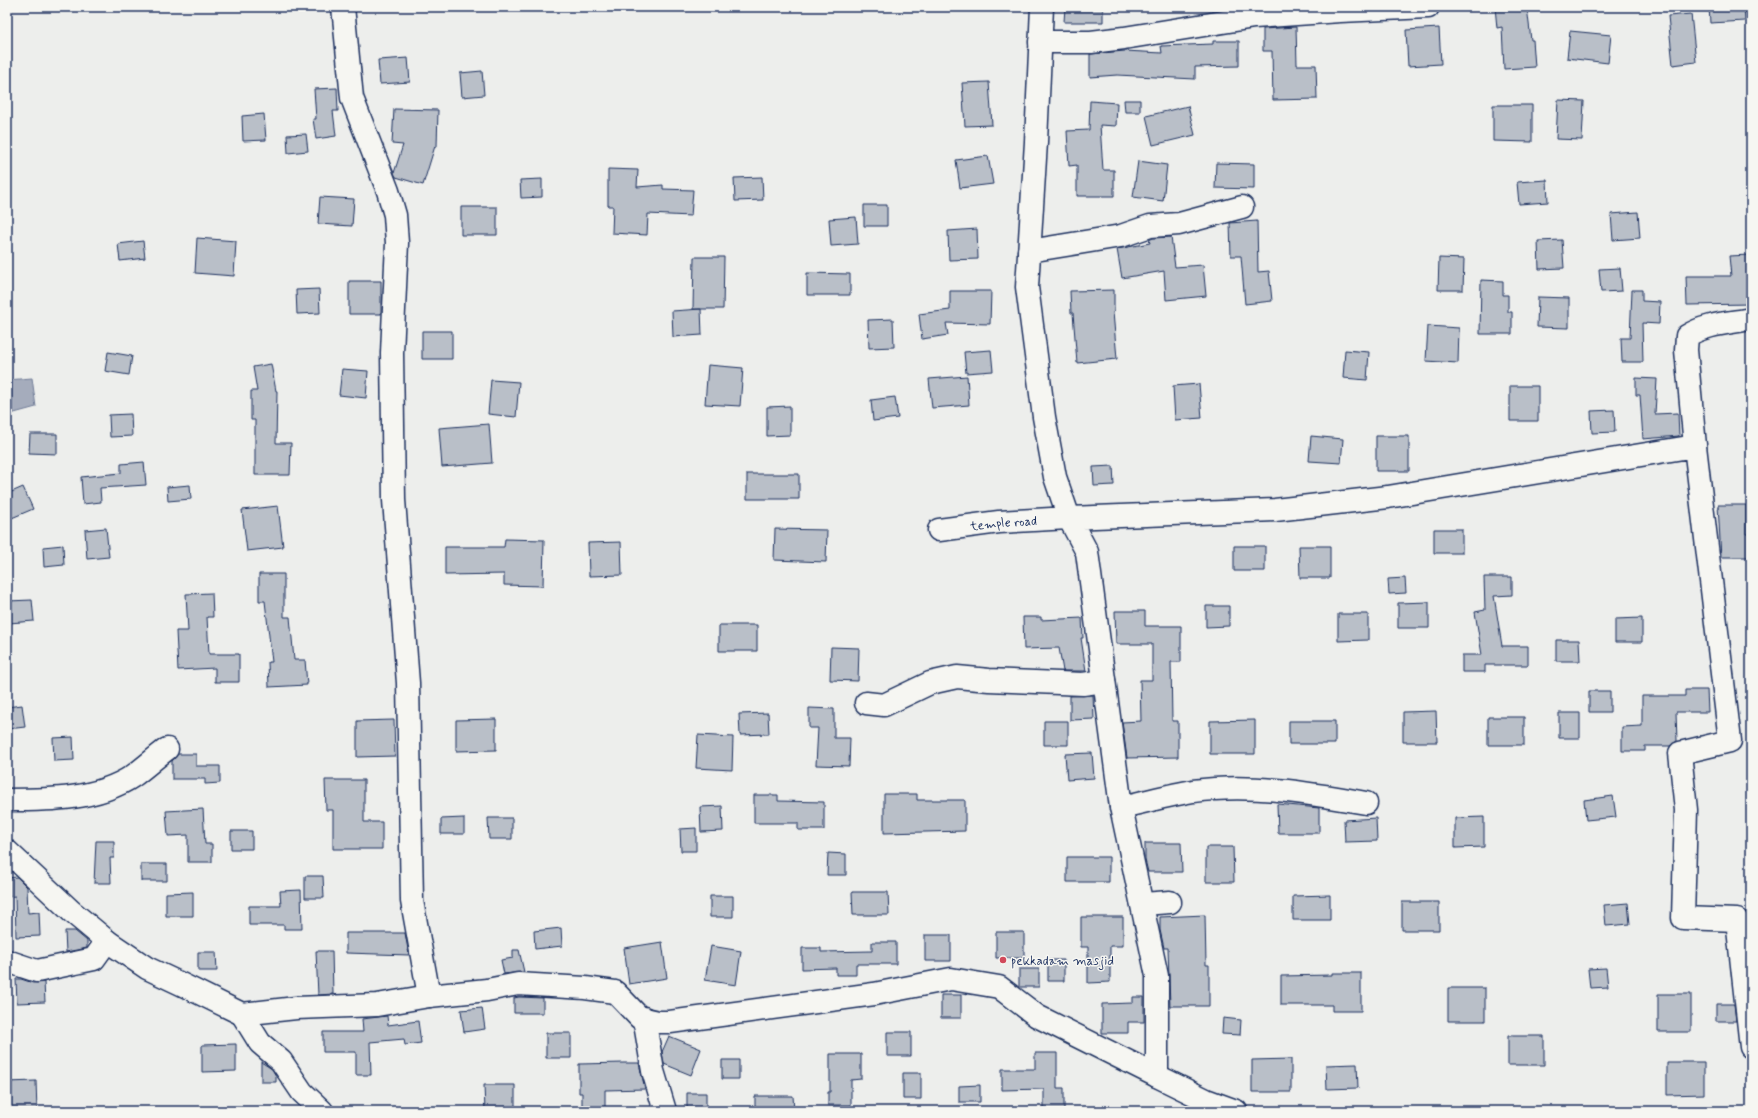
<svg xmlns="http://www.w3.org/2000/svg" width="1758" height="1118" viewBox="0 0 1758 1118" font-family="Mynerve,sans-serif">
<rect width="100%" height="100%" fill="#edeeec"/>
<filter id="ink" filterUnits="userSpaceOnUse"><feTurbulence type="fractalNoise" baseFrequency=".025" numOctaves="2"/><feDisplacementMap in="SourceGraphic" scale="8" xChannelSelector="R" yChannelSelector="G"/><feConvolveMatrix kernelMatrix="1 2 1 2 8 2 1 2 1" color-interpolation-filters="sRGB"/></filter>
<g filter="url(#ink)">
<path fill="#a5acbc" stroke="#6e7a96" d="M 32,378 L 36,407 L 7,415 L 7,380 Z"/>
<path fill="#b9bfc8" stroke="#1b2f5e" d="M 1065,7 L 1103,7 L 1103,22 L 1064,22 Z
M 1495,7 L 1527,7 L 1531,40 L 1533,40 L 1535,67 L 1504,69 L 1502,27 L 1497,28 Z
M 1709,7 L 1744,7 L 1745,21 L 1710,23 Z
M 1691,14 L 1696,62 L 1673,65 L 1668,16 Z
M 1296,27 L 1297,65 L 1316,65 L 1317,99 L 1273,100 L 1272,51 L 1263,51 L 1263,29 Z
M 1439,28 L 1441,64 L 1408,66 L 1406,30 Z
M 1570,31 L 1611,35 L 1608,63 L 1567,58 Z
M 1213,41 L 1239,41 L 1239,66 L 1195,67 L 1195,79 L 1117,75 L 1090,77 L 1090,54 L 1125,51 L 1162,53 L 1161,46 L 1213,44 Z
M 408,58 L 410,82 L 380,84 L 378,60 Z
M 482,71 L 484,95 L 462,97 L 460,73 Z
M 989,82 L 992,125 L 965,126 L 962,83 Z
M 337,88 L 338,111 L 333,111 L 336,136 L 316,139 L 313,119 L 316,119 L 314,89 Z
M 1124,100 L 1140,100 L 1140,112 L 1125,112 Z
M 1558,100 L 1584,101 L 1582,140 L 1556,139 Z
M 1090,101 L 1117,103 L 1116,126 L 1100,125 L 1103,170 L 1114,170 L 1114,196 L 1077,196 L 1077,165 L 1069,166 L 1067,131 L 1089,130 Z
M 1493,105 L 1532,105 L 1532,142 L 1493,141 Z
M 1188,106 L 1195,135 L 1153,145 L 1146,116 Z
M 394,109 L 438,110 L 437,146 L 435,146 L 423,185 L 396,177 L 394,173 L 403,145 L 392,144 Z
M 264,114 L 266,140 L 243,141 L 242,116 Z
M 306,134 L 308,151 L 288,153 L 287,135 Z
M 988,156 L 993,184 L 960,188 L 956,160 Z
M 1138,161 L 1167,165 L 1163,201 L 1133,197 Z
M 1216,163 L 1254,164 L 1254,189 L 1215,188 Z
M 608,169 L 638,170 L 637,187 L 663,185 L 663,189 L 693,190 L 691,216 L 648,214 L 647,235 L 612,233 L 613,206 L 608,206 Z
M 762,177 L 763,200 L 735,201 L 734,178 Z
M 542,179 L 542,197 L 521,198 L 520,180 Z
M 1547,180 L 1548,202 L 1519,204 L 1517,182 Z
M 320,197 L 354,199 L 352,226 L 318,224 Z
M 864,205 L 887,205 L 887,226 L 864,226 Z
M 461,207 L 497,207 L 497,235 L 461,235 Z
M 1638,212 L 1640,238 L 1613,240 L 1611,214 Z
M 856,217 L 858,244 L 831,246 L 829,219 Z
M 1257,221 L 1258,272 L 1269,271 L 1272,301 L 1245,304 L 1241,256 L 1231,256 L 1230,223 Z
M 977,229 L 978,259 L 949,260 L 948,231 Z
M 1171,237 L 1175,267 L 1203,265 L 1206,296 L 1166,300 L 1164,271 L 1122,278 L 1117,249 L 1150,243 L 1149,240 L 1153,238 Z
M 197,238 L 236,241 L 234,276 L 195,273 Z
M 1562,240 L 1564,268 L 1539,269 L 1538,241 Z
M 143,241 L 145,258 L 120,261 L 118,244 Z
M 1750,255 L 1751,304 L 1687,305 L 1686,276 L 1731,276 L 1729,256 Z
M 694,257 L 724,257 L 723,309 L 693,309 Z
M 1439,258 L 1464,259 L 1463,290 L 1438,290 Z
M 1620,268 L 1622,291 L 1601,292 L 1599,269 Z
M 807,273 L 850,274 L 850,295 L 807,295 Z
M 1481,280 L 1503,281 L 1503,295 L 1508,295 L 1508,312 L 1512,312 L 1512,334 L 1480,334 Z
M 349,281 L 381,281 L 381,314 L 349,314 Z
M 319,289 L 320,313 L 297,314 L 296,290 Z
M 1114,290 L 1114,312 L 1113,312 L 1117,359 L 1077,363 L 1073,313 L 1071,313 L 1070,291 Z
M 1632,290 L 1642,290 L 1642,301 L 1660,302 L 1659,324 L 1642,323 L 1643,362 L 1622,362 L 1621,338 L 1630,338 Z
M 950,291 L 991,291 L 990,324 L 946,323 L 948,335 L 922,339 L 919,314 L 950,310 Z
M 1538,297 L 1569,298 L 1569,328 L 1537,327 Z
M 701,309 L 702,335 L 673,337 L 672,311 Z
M 893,319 L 894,347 L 869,348 L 868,320 Z
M 1428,326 L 1459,328 L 1458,363 L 1426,361 Z
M 422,331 L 452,331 L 452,359 L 422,359 Z
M 991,350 L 993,371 L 966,373 L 964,352 Z
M 1345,350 L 1369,352 L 1367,380 L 1343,378 Z
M 108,352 L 132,356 L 129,375 L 105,371 Z
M 271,364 L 276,391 L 277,391 L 276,443 L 291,443 L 290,475 L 255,475 L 255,420 L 251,420 L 251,391 L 257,391 L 253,367 Z
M 708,365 L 743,368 L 740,406 L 705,404 Z
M 342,369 L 368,371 L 366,398 L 339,395 Z
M 967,376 L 969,405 L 932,408 L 929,379 Z
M 1636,378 L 1657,379 L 1655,414 L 1678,413 L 1679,436 L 1643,439 L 1640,395 L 1636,395 Z
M 491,380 L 519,382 L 516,417 L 488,414 Z
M 1199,384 L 1202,418 L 1175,420 L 1173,386 Z
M 1510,386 L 1538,386 L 1538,421 L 1510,421 Z
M 895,397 L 898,418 L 873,421 L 871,400 Z
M 790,406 L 790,435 L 767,436 L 767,407 Z
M 1614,410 L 1615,432 L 1592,433 L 1591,411 Z
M 131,414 L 132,436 L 110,437 L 109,415 Z
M 489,424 L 492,463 L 442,467 L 439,428 Z
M 30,434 L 57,434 L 57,454 L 29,453 Z
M 1311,436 L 1343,439 L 1341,463 L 1309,461 Z
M 1376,436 L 1409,436 L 1409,471 L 1376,471 Z
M 144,462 L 146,485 L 100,488 L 101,502 L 83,504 L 81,477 L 121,473 L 121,464 Z
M 1113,466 L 1114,485 L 1094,486 L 1093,467 Z
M 747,474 L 799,474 L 799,499 L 747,499 Z
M 190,485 L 191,499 L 168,501 L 167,487 Z
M 23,487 L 33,509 L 7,520 L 7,494 Z
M 1718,505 L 1746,505 L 1746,534 L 1749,534 L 1749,557 L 1721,557 Z
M 278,506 L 283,547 L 247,551 L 242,510 Z
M 106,528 L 109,557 L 87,559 L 85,530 Z
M 775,529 L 827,530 L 826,562 L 774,560 Z
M 1434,529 L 1462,529 L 1462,553 L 1434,553 Z
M 505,539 L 544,540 L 543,586 L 504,585 L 504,574 L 445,575 L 445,547 L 504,547 Z
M 621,542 L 622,575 L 589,576 L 588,543 Z
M 63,545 L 64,565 L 44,567 L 43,547 Z
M 1234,546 L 1265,546 L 1265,571 L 1234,571 Z
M 1299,546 L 1330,546 L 1330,578 L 1300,578 Z
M 259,574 L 284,574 L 284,617 L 290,617 L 294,660 L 305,660 L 307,685 L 269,687 L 268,662 L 272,662 L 265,601 L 259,601 Z
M 1484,577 L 1512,577 L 1512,595 L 1494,596 L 1502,646 L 1528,646 L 1528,665 L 1485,665 L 1485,672 L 1462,672 L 1462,655 L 1482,655 L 1475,612 L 1485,610 Z
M 1405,578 L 1406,593 L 1389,594 L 1388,579 Z
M 212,593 L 213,617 L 207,617 L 209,654 L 239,654 L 239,682 L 215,682 L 215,668 L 178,670 L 176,631 L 188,631 L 186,594 Z
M 32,600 L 34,621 L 9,623 L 8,601 Z
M 1429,602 L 1429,628 L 1398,628 L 1398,603 Z
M 1206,606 L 1229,606 L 1229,626 L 1206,627 Z
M 1115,611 L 1145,611 L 1145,626 L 1181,626 L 1181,662 L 1171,662 L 1172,721 L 1178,721 L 1178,757 L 1127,758 L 1122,722 L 1141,721 L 1140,680 L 1152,680 L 1152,644 L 1116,644 Z
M 1338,614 L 1368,614 L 1368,640 L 1338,641 Z
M 1023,617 L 1041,617 L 1041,620 L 1082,618 L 1083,638 L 1081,638 L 1086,671 L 1063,671 L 1059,648 L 1024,649 Z
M 1642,618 L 1642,642 L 1615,642 L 1615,619 Z
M 719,625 L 757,625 L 757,651 L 719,651 Z
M 1556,640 L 1579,640 L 1580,661 L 1556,661 Z
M 831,647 L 859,648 L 858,681 L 830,680 Z
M 1685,690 L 1707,690 L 1708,712 L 1676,712 L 1677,741 L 1670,746 L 1645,746 L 1645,751 L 1622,751 L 1622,727 L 1642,726 L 1642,696 L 1685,696 Z
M 1589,691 L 1610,691 L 1610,712 L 1589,712 Z
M 1093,695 L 1094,719 L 1070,720 L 1070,696 Z
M 22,705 L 25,727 L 8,729 L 7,707 Z
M 809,708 L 834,709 L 834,738 L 850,738 L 849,766 L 816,765 L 818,728 L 809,728 Z
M 1436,711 L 1437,742 L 1403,742 L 1403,712 Z
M 768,713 L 769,734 L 740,735 L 739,714 Z
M 1559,713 L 1580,713 L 1580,738 L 1559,738 Z
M 1488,717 L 1524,717 L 1524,745 L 1488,745 Z
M 496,719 L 496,750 L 456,751 L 456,720 Z
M 394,720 L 395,756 L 357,757 L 357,721 Z
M 1255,720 L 1255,754 L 1210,754 L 1210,721 Z
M 1044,721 L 1068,721 L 1068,745 L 1044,745 Z
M 1289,721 L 1335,721 L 1335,744 L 1289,744 Z
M 698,735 L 733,737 L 732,770 L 696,768 Z
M 73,737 L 74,760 L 54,761 L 53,738 Z
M 1092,753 L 1094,778 L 1067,780 L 1065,754 Z
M 178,754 L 196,754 L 196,766 L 220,766 L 220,783 L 205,784 L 205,779 L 172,779 L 172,761 Z
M 325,780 L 364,780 L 364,822 L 382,822 L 382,849 L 333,849 L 333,810 L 326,810 Z
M 884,794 L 917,794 L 917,800 L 965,800 L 965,831 L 884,833 Z
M 754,795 L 778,795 L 778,801 L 824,802 L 824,830 L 798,830 L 798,823 L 754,823 Z
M 1613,796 L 1616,817 L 1586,820 L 1584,800 Z
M 1277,804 L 1319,808 L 1319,833 L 1278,833 Z
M 722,806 L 723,831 L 701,832 L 700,807 Z
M 203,809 L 205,844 L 212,844 L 212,862 L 188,862 L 188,835 L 168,836 L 166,811 Z
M 1484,817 L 1484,847 L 1455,848 L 1455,818 Z
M 464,818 L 464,834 L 441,834 L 441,819 Z
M 488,818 L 512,818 L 512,839 L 489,839 Z
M 1376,818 L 1377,841 L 1345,842 L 1344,820 Z
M 696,828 L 696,851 L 681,851 L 680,829 Z
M 231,831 L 252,831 L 252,849 L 231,849 Z
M 96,841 L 114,841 L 114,858 L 110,858 L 111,883 L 94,883 Z
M 1145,843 L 1181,843 L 1182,872 L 1148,872 L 1145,860 Z
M 1206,847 L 1233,847 L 1234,882 L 1206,882 Z
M 828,853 L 846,854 L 846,875 L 827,875 Z
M 1067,857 L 1109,857 L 1109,882 L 1067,882 Z
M 141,864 L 167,864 L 167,881 L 141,881 Z
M 305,876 L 323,876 L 324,898 L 305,898 Z
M 17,877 L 27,887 L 28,913 L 39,912 L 40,936 L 16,937 L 15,896 L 7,897 L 7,878 Z
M 301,890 L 302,929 L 284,929 L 284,925 L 249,925 L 249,906 L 281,906 L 280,891 Z
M 193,892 L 193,916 L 166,916 L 166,893 Z
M 852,892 L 888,892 L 889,915 L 853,915 Z
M 1330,895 L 1330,920 L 1293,920 L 1293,896 Z
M 710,896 L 733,896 L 733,917 L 710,917 Z
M 1402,902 L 1439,902 L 1439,930 L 1402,930 Z
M 1628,903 L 1630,924 L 1606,926 L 1604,905 Z
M 1205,915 L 1206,965 L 1209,965 L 1209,1006 L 1170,1006 L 1168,948 L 1164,948 L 1160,930 L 1160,917 Z
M 1081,917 L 1123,917 L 1123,946 L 1110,946 L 1110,982 L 1088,983 L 1088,947 L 1081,947 Z
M 561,928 L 562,946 L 535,949 L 534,931 Z
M 65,931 L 75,931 L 87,941 L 87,948 L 66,952 Z
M 996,932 L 1024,932 L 1024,958 L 996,958 Z
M 346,933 L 405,933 L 409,955 L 346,953 Z
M 925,935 L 951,935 L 951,961 L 925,961 Z
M 662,942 L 667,978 L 629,984 L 624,948 Z
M 872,942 L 896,942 L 896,964 L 856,964 L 856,975 L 836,975 L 836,968 L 802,969 L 802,948 L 821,948 L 821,952 L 872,951 Z
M 711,946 L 741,951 L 736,985 L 705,980 Z
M 513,950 L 519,950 L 524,972 L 504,974 L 501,960 L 513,958 Z
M 316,951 L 332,951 L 333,994 L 318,995 Z
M 198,952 L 216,952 L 217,971 L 198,971 Z
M 1048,960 L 1064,960 L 1064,981 L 1048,981 Z
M 1606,968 L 1608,987 L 1590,988 L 1588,969 Z
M 1019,969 L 1039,969 L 1039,987 L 1019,987 Z
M 1332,973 L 1361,973 L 1361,1011 L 1332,1011 L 1332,1005 L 1281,1005 L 1281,976 L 1332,975 Z
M 16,979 L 21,979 L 33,983 L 44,982 L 45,1002 L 17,1003 Z
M 1448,988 L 1485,988 L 1485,1021 L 1448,1021 Z
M 1658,994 L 1691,994 L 1691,1032 L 1658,1032 Z
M 941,995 L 961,995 L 961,1018 L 941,1018 Z
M 519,997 L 543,998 L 543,1013 L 514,1013 L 514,998 Z
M 1133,997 L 1144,997 L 1144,1022 L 1128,1022 L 1128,1033 L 1102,1033 L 1102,1004 L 1133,1003 Z
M 1716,1004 L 1734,1004 L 1736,1021 L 1716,1021 Z
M 482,1008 L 485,1029 L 464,1032 L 461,1010 Z
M 387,1016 L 388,1025 L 418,1021 L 421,1043 L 405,1045 L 404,1039 L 370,1042 L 371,1075 L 356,1075 L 356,1052 L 323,1052 L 323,1032 L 363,1032 L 362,1019 Z
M 1223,1018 L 1241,1020 L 1240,1035 L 1222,1034 Z
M 887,1032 L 911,1032 L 911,1056 L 887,1056 Z
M 546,1033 L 571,1033 L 571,1058 L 546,1058 Z
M 669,1036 L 701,1049 L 691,1075 L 664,1064 L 662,1052 Z
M 1508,1036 L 1544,1036 L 1544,1065 L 1508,1065 Z
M 236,1044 L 236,1071 L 202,1072 L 202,1045 Z
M 1035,1053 L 1057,1053 L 1057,1088 L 1064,1088 L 1064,1111 L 1044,1111 L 1044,1089 L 1002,1090 L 1002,1069 L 1035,1069 Z
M 830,1054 L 861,1054 L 861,1079 L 851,1080 L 851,1105 L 828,1105 L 828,1092 L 830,1092 Z
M 1291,1059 L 1291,1092 L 1252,1092 L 1252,1060 Z
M 722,1060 L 739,1060 L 739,1079 L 722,1079 Z
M 261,1062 L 272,1069 L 276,1076 L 276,1082 L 261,1082 Z
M 1667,1062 L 1704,1062 L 1704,1094 L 1667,1095 Z
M 624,1063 L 639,1063 L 645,1089 L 605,1090 L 605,1111 L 582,1111 L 582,1093 L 579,1093 L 579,1064 Z
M 1357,1064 L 1358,1088 L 1327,1089 L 1326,1065 Z
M 903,1073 L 921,1073 L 921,1099 L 903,1099 Z
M 36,1081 L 37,1111 L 7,1111 L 7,1082 Z
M 484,1085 L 515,1085 L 515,1111 L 485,1111 Z
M 980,1085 L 980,1102 L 959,1102 L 959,1086 Z
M 687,1093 L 706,1093 L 706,1111 L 687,1111 Z
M 755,1096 L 793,1096 L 794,1111 L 755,1111 Z"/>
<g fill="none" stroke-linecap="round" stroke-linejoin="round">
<defs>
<g id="minor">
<path d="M 343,7 L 352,98 L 388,191 L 395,215 L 397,243 L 392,353 L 394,500 L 408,683 L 412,901 L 429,996"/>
<path d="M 1040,42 L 1091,42 L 1124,38 L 1254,17 L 1340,11 L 1428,7"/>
<path d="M 1029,251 L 1121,236 L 1150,226 L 1179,224 L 1242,207"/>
<path d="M 1695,446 L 1686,350 L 1687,336 C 1705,324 1730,323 1751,319"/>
<path id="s1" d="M 939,530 L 999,522 L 1069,518 L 1055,477 L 1044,417 L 1027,287 L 1036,142 L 1042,7"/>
<path d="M 866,703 L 884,705 L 930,683 L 957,677 L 989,680 L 1083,684 L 1104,681"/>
<path d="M 7,800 C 48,800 97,800 133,776 C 144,768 155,758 167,749"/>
<path d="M 1121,807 C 1145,802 1169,795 1193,791 C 1251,783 1309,793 1366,803"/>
<path d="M 7,851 L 71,911 L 107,941 L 147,968 L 181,984 L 242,1014 L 296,1008 L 377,1005 L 429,996 L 487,990 L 518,984 L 585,988 L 615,992 L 640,1018 L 658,1022 L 670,1022 L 874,994 L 951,979 L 999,987 L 1037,1016 L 1157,1076 L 1157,976 L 1121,807 L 1087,552 L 1069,518 L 1275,510 L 1388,497 L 1695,446 L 1730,741 L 1680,753 L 1686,810 L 1683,918 L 1737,920 L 1751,1047"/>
<path d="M 1143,904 L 1170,902"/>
<path d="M 7,961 L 37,971 L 94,959 L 107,941"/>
<path d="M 242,1014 L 260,1043 L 281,1061 L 302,1092 L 322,1111"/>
<path d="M 644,1018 L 653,1071 L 665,1111"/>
<path d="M 1157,1076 L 1206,1100 L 1236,1111"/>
</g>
</defs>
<use href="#minor" stroke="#1b2f5e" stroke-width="25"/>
<use href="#minor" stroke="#f6f6f2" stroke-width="22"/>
</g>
</g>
<circle fill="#d1495b" stroke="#f6f6f2" stroke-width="1.5" cx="1003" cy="960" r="4"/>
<g text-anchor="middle" stroke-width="3" stroke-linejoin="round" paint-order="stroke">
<g font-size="13" fill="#1b2f5e" stroke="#f6f6f2">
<text dy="5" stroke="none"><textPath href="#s1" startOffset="65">temple road</textPath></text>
</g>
<g font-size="13" fill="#1b2f5e" stroke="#f6f6f2" text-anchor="start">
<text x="1011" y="965">pekkadam masjid</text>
</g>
</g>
<rect width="1758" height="1118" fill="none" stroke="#f6f6f2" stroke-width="24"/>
<rect x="12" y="12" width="1734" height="1094" fill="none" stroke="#1b2f5e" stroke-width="1.5" filter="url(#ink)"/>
</svg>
